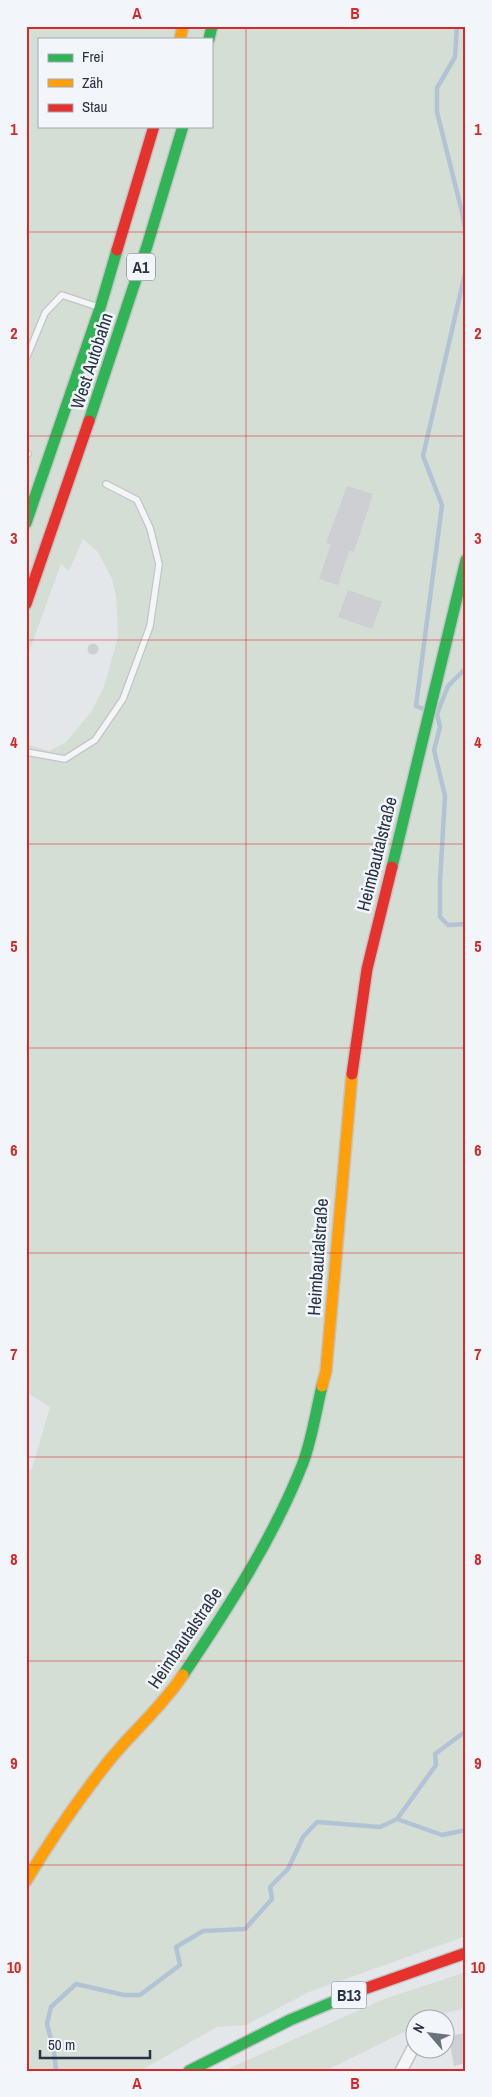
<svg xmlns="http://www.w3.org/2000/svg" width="492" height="2097" viewBox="0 0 492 2097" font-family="'Archivo Narrow',sans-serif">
<rect width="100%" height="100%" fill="#e4e7ea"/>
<path fill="#d5ded5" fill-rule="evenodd" d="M 26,26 L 466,26 L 466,1936 L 309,1992 L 246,2025 L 217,2027 L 140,2071 L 26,2071 L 26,1474 L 32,1468 L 50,1407 L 26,1392 L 26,744 L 49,751 L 66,742 L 91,712 L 104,687 L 118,637 L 116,596 L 112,579 L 98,552 L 83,539 L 69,571 L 61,564 L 26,660 ZM 39,39 L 211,39 L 211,126 L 39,126 Z
M 466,1972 L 466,2008 L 442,2014 L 431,2019 L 414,2020 L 414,2027 L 325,2071 L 223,2071 L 384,1999 Z"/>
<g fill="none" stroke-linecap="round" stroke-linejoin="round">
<path stroke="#b2c3d6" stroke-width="4.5" d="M 457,26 L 455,57 L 437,88 L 437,112 L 462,212 L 466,236
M 466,668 L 448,686 L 437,714 L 440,727 L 434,750 L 445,796 L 440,881 L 440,917 L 448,925 L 466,924
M 426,710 L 416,706 L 442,505 L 423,456 L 466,269
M 397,1819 L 442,1835 L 466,1830
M 56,2071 L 54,2051 L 47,2024 L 51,2007 L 76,1984 L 124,1995 L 140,1995 L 180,1965 L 176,1947 L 203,1931 L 245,1929 L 272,1899 L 270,1887 L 288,1869 L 303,1837 L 317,1822 L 380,1827 L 397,1819 L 436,1765 L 435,1754 L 466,1731"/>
</g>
<path fill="#cdcfd2" d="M 347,486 L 373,494 L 354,552 L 349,551 L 338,585 L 319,579 L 331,544 L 326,543 Z
M 348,590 L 382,602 L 372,629 L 338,617 Z
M87.5 649a5.5 5.5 0 1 1 11 0a5.5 5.5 0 1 1-11 0Z
M 466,2033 L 466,2063 L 454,2066 L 450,2044 L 455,2035 Z"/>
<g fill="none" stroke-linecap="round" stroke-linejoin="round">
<defs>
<path id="lane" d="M 26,359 L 45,313 L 62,295 L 95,306
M 26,452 L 28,454
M 26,752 L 65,759 L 95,740 L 123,699 L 150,626 L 159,564 L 150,528 L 137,500 L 106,484"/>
<path id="street" d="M 401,2071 L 414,2046"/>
<path id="fast" d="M 209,39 L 212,26
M 89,421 L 147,246 L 183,126
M 26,523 L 100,308 L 117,250
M 392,867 L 466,560
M 183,1675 C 228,1608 273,1539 303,1463 C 312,1439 316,1411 322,1386
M 189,2071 L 290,2020 L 364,1989"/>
<path id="slow" d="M 180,39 L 183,26
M 322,1386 L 326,1371 L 352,1074
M 26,1881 C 51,1839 78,1800 108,1762 C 132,1732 162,1707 183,1675"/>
<path id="jam" d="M 117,250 L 154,126
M 26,604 L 89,421
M 352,1074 L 367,969 L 392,867
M 364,1989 L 466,1953"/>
</defs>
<use href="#lane" stroke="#c2c5c8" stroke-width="8"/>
<use href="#street" stroke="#c2c5c8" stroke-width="14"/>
<use href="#fast" stroke="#c2c5c8" stroke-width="14"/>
<use href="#slow" stroke="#c2c5c8" stroke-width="14"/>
<use href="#jam" stroke="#c2c5c8" stroke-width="14"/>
<use href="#lane" stroke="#f4f5f6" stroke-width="5.5"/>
<use href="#street" stroke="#f4f5f6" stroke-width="11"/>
<use href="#fast" stroke="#30b455" stroke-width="11"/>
<use href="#slow" stroke="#ff9f0a" stroke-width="11"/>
<use href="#jam" stroke="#e5322d" stroke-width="11"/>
</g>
<path fill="none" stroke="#d62828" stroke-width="1" stroke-opacity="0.55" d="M 246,26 L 246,2071M 26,232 L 466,232M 26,436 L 466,436M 26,640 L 466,640M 26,844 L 466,844M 26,1048 L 466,1048M 26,1253 L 466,1253M 26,1457 L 466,1457M 26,1661 L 466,1661M 26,1865 L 466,1865"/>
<g text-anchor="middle" stroke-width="5" stroke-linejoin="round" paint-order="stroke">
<g fill="#f2f5f9" stroke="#656d7b" stroke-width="1">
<rect x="127" y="253.5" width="28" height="27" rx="4"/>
<rect x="331.5" y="1981.5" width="35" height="27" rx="4"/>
</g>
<g font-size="16" font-weight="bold" fill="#293345">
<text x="141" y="273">A1</text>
<text x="349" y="2001">B13</text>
</g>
<g font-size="18" fill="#293345" stroke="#f2f5f9">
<text transform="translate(92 361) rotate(-72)" y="6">West Autobahn</text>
<text transform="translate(377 854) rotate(-76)" y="6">Heimbautalstraße</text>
<text transform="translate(318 1257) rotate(-86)" y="6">Heimbautalstraße</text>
<text transform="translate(185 1638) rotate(-56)" y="6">Heimbautalstraße</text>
</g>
</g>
<rect width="492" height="2097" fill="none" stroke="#f2f5f9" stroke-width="55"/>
<rect x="38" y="38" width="175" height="90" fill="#f2f5f9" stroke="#a2a7b1"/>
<rect x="48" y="54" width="25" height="8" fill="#30b455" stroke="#a2a7b1"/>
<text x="82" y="62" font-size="15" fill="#293345">Frei</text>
<rect x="48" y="79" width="25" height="8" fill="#ff9f0a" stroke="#a2a7b1"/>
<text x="82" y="88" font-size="15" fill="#293345">Zäh</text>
<rect x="48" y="104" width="25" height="8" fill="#e5322d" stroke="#a2a7b1"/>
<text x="82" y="112" font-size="15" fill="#293345">Stau</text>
<g transform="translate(430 2034) rotate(298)"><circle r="24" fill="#f2f5f9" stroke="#a2a7b1"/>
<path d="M0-4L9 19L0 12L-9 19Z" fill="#6a727f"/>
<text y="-8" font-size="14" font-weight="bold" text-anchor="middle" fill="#293345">N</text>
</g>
<path d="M40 2050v8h110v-8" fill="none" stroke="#293345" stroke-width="2.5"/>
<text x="48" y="2050" font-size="15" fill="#293345" stroke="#f2f5f9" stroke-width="4" paint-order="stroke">50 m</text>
<rect x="28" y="28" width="436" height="2042" fill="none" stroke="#d62828" stroke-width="2"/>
<g font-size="16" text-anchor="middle" font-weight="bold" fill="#d62828">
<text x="137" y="19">A</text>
<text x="355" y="19">B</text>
<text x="14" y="135">1</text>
<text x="478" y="135">1</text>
<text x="14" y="339">2</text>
<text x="478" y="339">2</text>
<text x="14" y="544">3</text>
<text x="478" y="544">3</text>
<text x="14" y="748">4</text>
<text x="478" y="748">4</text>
<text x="14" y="952">5</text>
<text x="478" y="952">5</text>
<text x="14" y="1156">6</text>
<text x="478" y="1156">6</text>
<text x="14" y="1360">7</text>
<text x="478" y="1360">7</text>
<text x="14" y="1565">8</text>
<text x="478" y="1565">8</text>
<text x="14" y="1769">9</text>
<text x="478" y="1769">9</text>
<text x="14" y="1973">10</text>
<text x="478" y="1973">10</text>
<text x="137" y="2089">A</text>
<text x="355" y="2089">B</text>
</g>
</svg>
